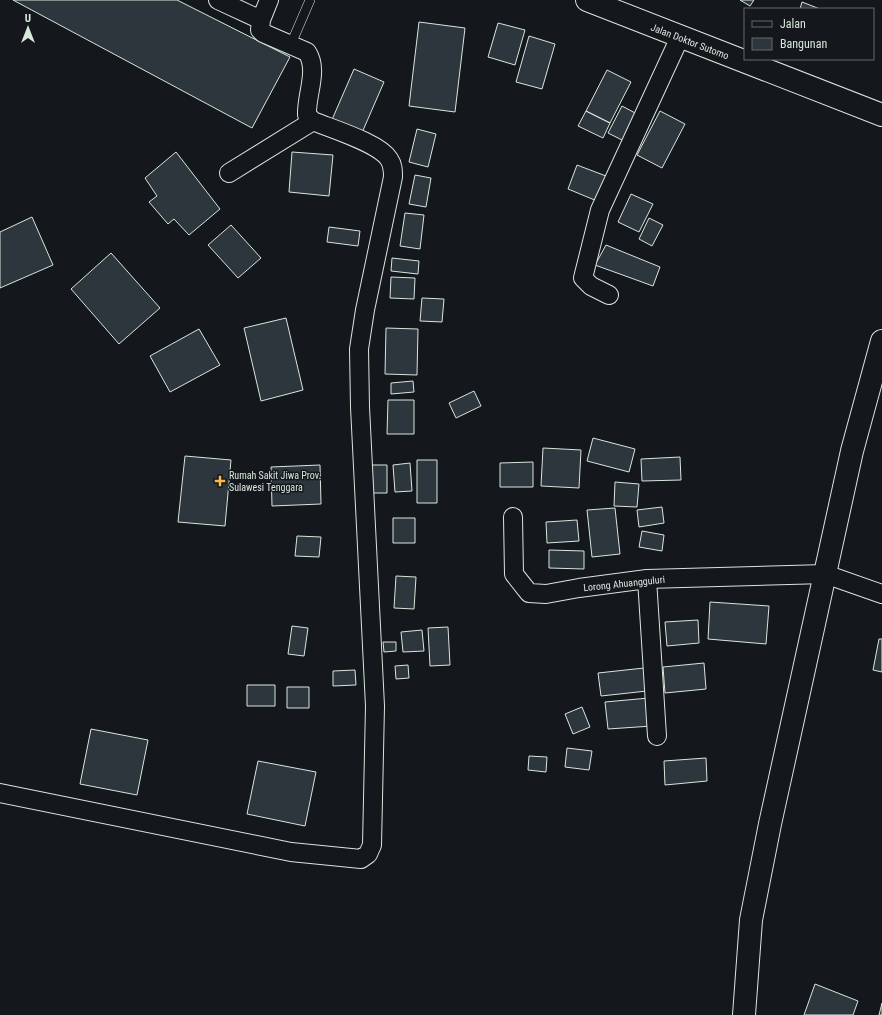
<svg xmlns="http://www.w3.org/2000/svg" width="882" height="1015" viewBox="0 0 882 1015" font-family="'Roboto Condensed',sans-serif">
<rect width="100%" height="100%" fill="#14181c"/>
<path fill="#2c363c" stroke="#d8e6dc" d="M 13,0 L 177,0 L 290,57 L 252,128 Z
M 740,0 L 754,0 L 750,6 Z
M 802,2 L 820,9 L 800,9 Z
M 419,22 L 465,28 L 455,112 L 409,106 Z
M 498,23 L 525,30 L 515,65 L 488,57 Z
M 529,36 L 555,44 L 542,89 L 516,82 Z
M 354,69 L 384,82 L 361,135 L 331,122 Z
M 607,70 L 631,82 L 610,123 L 586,111 Z
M 622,106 L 637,114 L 622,140 L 608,133 Z
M 586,111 L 610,123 L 603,138 L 578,126 Z
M 660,111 L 685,124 L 662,168 L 637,155 Z
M 417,129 L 436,134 L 428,167 L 409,162 Z
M 176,152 L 220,209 L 189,235 L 174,219 L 168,224 L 149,202 L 157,196 L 145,178 Z
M 292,152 L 333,155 L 329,196 L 289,192 Z
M 577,165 L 606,176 L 597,201 L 568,189 Z
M 415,175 L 431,178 L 426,207 L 409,204 Z
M 631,194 L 653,204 L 639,232 L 618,222 Z
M 405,213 L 424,215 L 420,249 L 400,246 Z
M 32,217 L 53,265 L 0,288 L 0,232 Z
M 649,218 L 663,225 L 652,246 L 639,239 Z
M 231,225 L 261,258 L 238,278 L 208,245 Z
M 329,227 L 360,231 L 358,246 L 327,242 Z
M 606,245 L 660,267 L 653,286 L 595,265 Z
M 111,253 L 160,308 L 119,344 L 71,289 Z
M 392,258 L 419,261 L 418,274 L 391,271 Z
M 391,277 L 415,278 L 414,299 L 390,298 Z
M 422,298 L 444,299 L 442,322 L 420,321 Z
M 286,318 L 303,390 L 261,401 L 244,328 Z
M 386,328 L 418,329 L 417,375 L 385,374 Z
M 199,329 L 220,365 L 170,392 L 150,356 Z
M 413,381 L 414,392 L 391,394 L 391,383 Z
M 474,391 L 481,406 L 456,418 L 449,403 Z
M 388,400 L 414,400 L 414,434 L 387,434 Z
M 593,438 L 635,449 L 629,472 L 587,461 Z
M 543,448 L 581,450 L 579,488 L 541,486 Z
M 185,456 L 231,460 L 225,526 L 178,522 Z
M 680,457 L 681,480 L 642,481 L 641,459 Z
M 417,460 L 437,460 L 437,503 L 417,503 Z
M 533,462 L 533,487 L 500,487 L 500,463 Z
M 410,463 L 412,491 L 395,492 L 393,465 Z
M 320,465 L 321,504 L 272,506 L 271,467 Z
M 372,465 L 387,465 L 387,493 L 373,493 Z
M 615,482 L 639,484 L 637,507 L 614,506 Z
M 662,507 L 664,523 L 639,527 L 637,510 Z
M 615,508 L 620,554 L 592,557 L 587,510 Z
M 393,518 L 415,518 L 415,543 L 393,543 Z
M 577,520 L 579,541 L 547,543 L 546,522 Z
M 642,531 L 664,535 L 662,551 L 639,547 Z
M 297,536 L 321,537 L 319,557 L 295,556 Z
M 549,550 L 584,551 L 584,569 L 549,568 Z
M 396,576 L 416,577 L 414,609 L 394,608 Z
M 710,602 L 769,606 L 766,644 L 708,639 Z
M 698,620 L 699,643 L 667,646 L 665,622 Z
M 292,626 L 308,628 L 304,656 L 288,654 Z
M 448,627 L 450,665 L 430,666 L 428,628 Z
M 422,630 L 424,651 L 403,652 L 401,632 Z
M 879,639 L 882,639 L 882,672 L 873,670 Z
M 383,642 L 396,642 L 396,651 L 384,652 Z
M 704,663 L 706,689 L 665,693 L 663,667 Z
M 408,665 L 409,678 L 396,679 L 395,666 Z
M 644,668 L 647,691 L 601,696 L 598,673 Z
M 355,670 L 356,685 L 333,686 L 333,671 Z
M 247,685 L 275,685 L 275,706 L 247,706 Z
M 287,687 L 309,687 L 309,708 L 287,708 Z
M 649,698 L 652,726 L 608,729 L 605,702 Z
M 582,707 L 590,727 L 573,734 L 565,714 Z
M 91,729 L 148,740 L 137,795 L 80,784 Z
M 567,748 L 592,751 L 589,770 L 565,767 Z
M 529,756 L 547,757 L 546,772 L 528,770 Z
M 706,758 L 707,781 L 665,785 L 664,761 Z
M 258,761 L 316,772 L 305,826 L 247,814 Z
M 815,984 L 858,1001 L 853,1015 L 804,1015 Z
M 882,1003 L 882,1015 L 879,1015 Z"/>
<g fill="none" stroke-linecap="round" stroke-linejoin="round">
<defs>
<path id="lane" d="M 291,44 L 310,0"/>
<path id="street" d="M 218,0 L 261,20
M 229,173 L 313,121
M 609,295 L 591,286 L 583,278 L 600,210 L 680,37
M 513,517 L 514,574 L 529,593 L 546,594 L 579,588 L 647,579 L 825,574 L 882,594
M 647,579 L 657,736
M 0,793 L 291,852 L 361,859 L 368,854 L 372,845 L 375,706 L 360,407 L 359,349 L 365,310 L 393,177 C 393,170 393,165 389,159 C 379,143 332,129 313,121 L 307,115 C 306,95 319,70 307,52 L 263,33 L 260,30 L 261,20 L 269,0"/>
<path id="secondary" d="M 587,0 L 882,115
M 744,1015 L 751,920 L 770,824 L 852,451 L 882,341"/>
</defs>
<use href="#lane" stroke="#d8e6dc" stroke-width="10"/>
<use href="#street" stroke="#d8e6dc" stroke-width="20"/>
<use href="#secondary" stroke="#d8e6dc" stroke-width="24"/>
<use href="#lane" stroke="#14181c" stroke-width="9"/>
<use href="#street" stroke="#14181c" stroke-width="18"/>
<use href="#secondary" stroke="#14181c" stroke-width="22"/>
</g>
<path fill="#ffb74d" stroke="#14181c" stroke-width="1.5" d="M218 475h4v4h4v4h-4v4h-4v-4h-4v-4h4z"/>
<g text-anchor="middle" stroke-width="3" stroke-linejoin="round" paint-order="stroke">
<g font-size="10" fill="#d8e6dc" stroke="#14181c">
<text transform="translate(690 41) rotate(21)" y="4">Jalan Doktor Sutomo</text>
<text transform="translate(624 583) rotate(-6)" y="4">Lorong Ahuangguluri</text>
</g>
<g font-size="10" fill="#d8e6dc" stroke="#14181c" text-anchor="start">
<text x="229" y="479">Rumah Sakit Jiwa Prov.<tspan x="229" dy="12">Sulawesi Tenggara</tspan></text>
</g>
</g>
<rect x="744" y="8" width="130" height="52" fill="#14181c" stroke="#626a69"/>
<rect x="752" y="21" width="20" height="6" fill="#14181c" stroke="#626a69"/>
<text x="780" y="28" font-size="12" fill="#d8e6dc">Jalan</text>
<rect x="752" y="38" width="20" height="12" fill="#2c363c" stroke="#626a69"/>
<text x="780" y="48" font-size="12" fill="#d8e6dc">Bangunan</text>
<g transform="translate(28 28)" stroke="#14181c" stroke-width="3" paint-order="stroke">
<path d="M0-3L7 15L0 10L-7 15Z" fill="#d8e6dc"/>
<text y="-6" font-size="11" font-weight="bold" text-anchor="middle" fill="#d8e6dc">U</text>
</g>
</svg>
